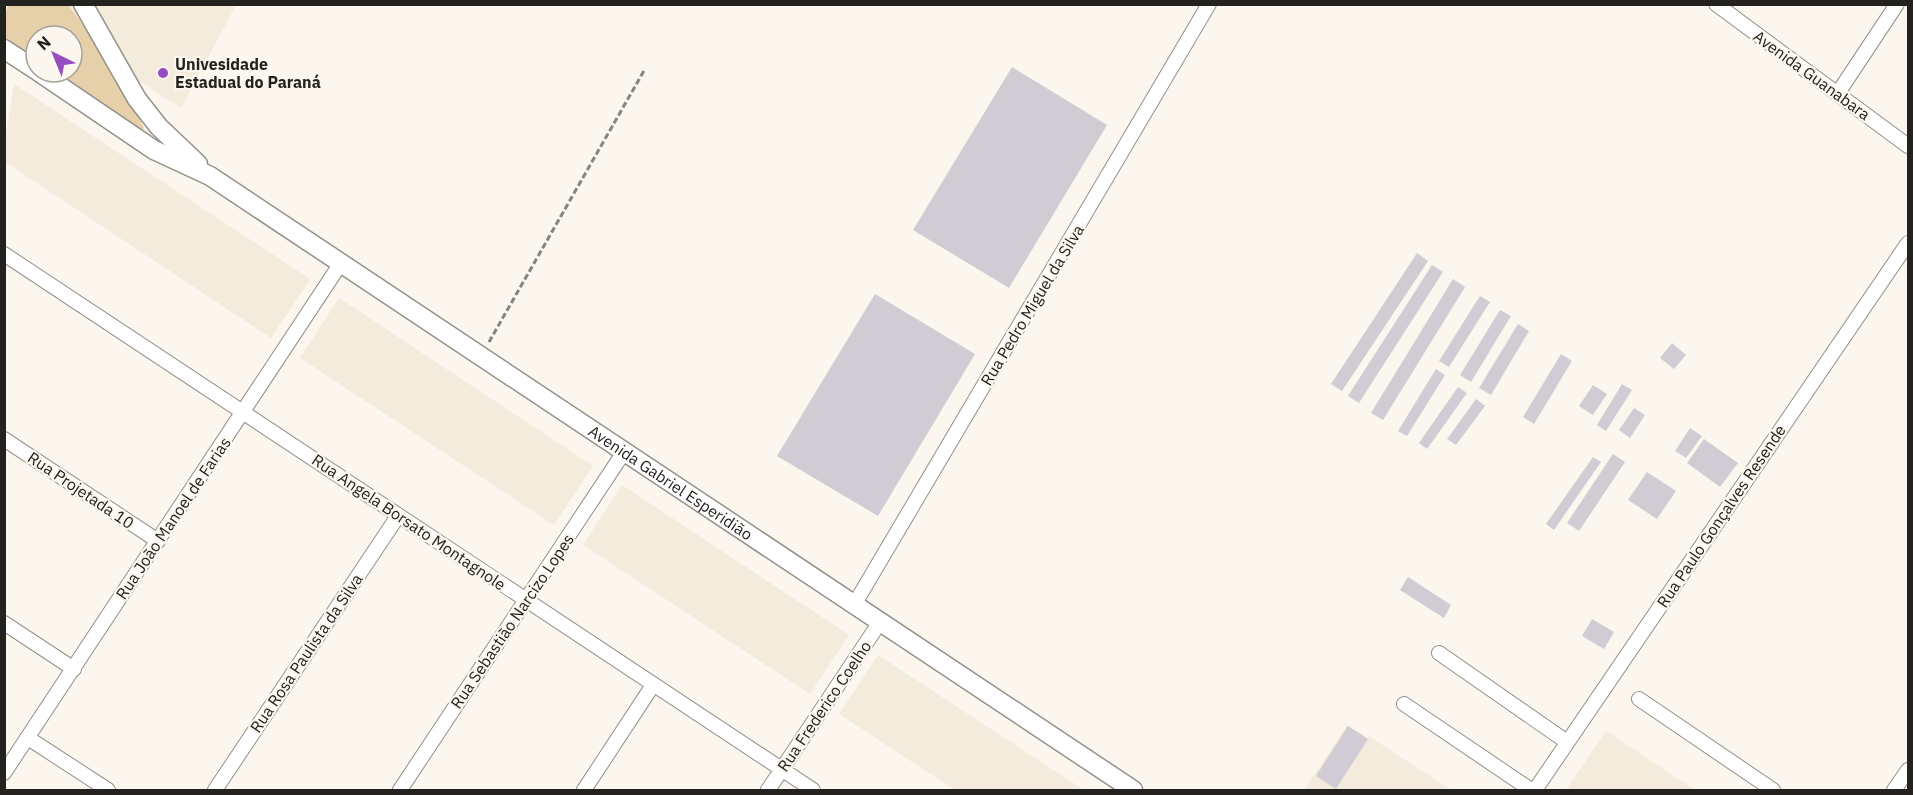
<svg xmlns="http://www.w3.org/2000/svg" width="1913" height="795" viewBox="0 0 1913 795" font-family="'IBM Plex Sans',sans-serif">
<rect width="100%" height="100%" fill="#fbf6ee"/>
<path fill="#f3ebdc" d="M 20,5 L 236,5 L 181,108 Z
M 14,84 L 310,279 L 271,338 L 5,162 L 5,141 Z
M 339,298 L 593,466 L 554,525 L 300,358 Z
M 622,485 L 849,635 L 810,694 L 583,545 Z
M 878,655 L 1084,790 L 955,790 L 839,714 Z
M 1347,725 L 1367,738 L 1369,736 L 1451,790 L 1304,790 Z
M 1606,731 L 1695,790 L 1566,790 Z"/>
<path fill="#e5d0aa" d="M 8,5 L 68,5 L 95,41 L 138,116 L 144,128 L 143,131 L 54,72 L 72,72 L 72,36 L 36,36 L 36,60 L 5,40 L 5,16 Z"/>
<path fill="#d1ccd4" d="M 1012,67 L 1107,125 L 1009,288 L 913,230 Z
M 1417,253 L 1428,261 L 1342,391 L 1331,384 Z
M 1432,265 L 1443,272 L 1359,403 L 1348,396 Z
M 1453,279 L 1465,287 L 1383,420 L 1371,413 Z
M 875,294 L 975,354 L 878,516 L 777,456 Z
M 1480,296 L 1490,302 L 1449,367 L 1439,361 Z
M 1500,310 L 1511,316 L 1471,382 L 1460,375 Z
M 1518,324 L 1529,331 L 1491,395 L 1479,388 Z
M 1672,343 L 1686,355 L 1674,369 L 1660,358 Z
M 1561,354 L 1572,361 L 1534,424 L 1523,417 Z
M 1436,369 L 1445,375 L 1407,436 L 1398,431 Z
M 1622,384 L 1632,390 L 1606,431 L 1597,425 Z
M 1593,385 L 1607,394 L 1593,415 L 1579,406 Z
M 1458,387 L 1467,393 L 1427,449 L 1419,443 Z
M 1476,399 L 1485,406 L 1456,445 L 1447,439 Z
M 1634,408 L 1645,415 L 1630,438 L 1619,430 Z
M 1690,428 L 1702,436 L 1686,458 L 1675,451 Z
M 1704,439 L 1738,463 L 1720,487 L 1687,463 Z
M 1613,454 L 1625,462 L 1579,531 L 1567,523 Z
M 1593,457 L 1601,462 L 1554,530 L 1546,524 Z
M 1647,472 L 1676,491 L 1657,519 L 1628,500 Z
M 1408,577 L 1451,605 L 1444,618 L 1400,590 Z
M 1592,619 L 1614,632 L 1604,649 L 1582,636 Z
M 1348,726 L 1368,739 L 1336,789 L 1316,776 Z"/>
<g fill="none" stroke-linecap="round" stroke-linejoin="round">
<defs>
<path id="street" d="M 1716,4 L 1908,146
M 1838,93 L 1897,4
M 4,254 L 813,790
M 4,439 L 158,541
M 854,605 L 1209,4
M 4,623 L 74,669
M 1439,653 L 1567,742
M 1639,699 L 1773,790
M 1404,704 L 1531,790
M 28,738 L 108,790
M 4,773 L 341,263
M 215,790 L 398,516
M 400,790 L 624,452
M 584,790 L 653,685
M 768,790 L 880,622
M 1535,790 L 1908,243
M 1894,790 L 1908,770"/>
<g id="secondary">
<path d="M 83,4 L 137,99 L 159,127 L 198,164"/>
<path d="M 4,49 L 36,70"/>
<path id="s1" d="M 39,72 L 154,150 L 210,176 L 1133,790"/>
</g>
</defs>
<use href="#street" stroke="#959089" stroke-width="16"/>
<use href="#secondary" stroke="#959089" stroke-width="21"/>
<path stroke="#87847e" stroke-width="3" stroke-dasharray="6 3" stroke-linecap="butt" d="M 489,342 L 645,69"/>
<use href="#street" stroke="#fff" stroke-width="14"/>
<use href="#secondary" stroke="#fff" stroke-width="18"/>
</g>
<circle fill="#964dbf" stroke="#fbf6ee" stroke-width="2" cx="163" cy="73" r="6"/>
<g text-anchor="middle" stroke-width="4.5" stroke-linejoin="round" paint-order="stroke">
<g font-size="16" font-weight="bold" fill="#23221f" stroke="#fbf6ee" text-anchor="start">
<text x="175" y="70">Univesidade<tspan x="175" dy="18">Estadual do Paraná</tspan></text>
</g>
<g font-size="16" fill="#23221f" stroke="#fbf6ee">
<text transform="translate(1812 75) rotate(36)" y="6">Avenida Guanabara</text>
<text transform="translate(1032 305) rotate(-59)" y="6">Rua Pedro Miguel da Silva</text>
<text dy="6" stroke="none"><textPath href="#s1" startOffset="754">Avenida Gabriel Esperidião</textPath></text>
<text transform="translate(81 490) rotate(34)" y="6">Rua Projetada 10</text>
<text transform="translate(1721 516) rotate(-56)" y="6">Rua Paulo Gonçalves Resende</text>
<text transform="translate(173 518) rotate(-56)" y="6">Rua João Manoel de Farias</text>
<text transform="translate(409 522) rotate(34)" y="6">Rua Angela Borsato Montagnole</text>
<text transform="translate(512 621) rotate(-56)" y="6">Rua Sebastião Narcizo Lopes</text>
<text transform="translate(306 653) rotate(-56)" y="6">Rua Rosa Paulista da Silva</text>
<text transform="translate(824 706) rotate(-56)" y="6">Rua Frederico Coelho</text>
</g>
</g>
<rect width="1913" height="795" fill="none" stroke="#23221f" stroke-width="12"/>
<g transform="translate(54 54) rotate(317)"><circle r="28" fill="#fbf6ee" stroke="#a5a19b" stroke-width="1.5"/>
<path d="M0-4.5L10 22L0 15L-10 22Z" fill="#964dbf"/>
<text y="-9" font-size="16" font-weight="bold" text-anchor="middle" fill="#23221f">N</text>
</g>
</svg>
